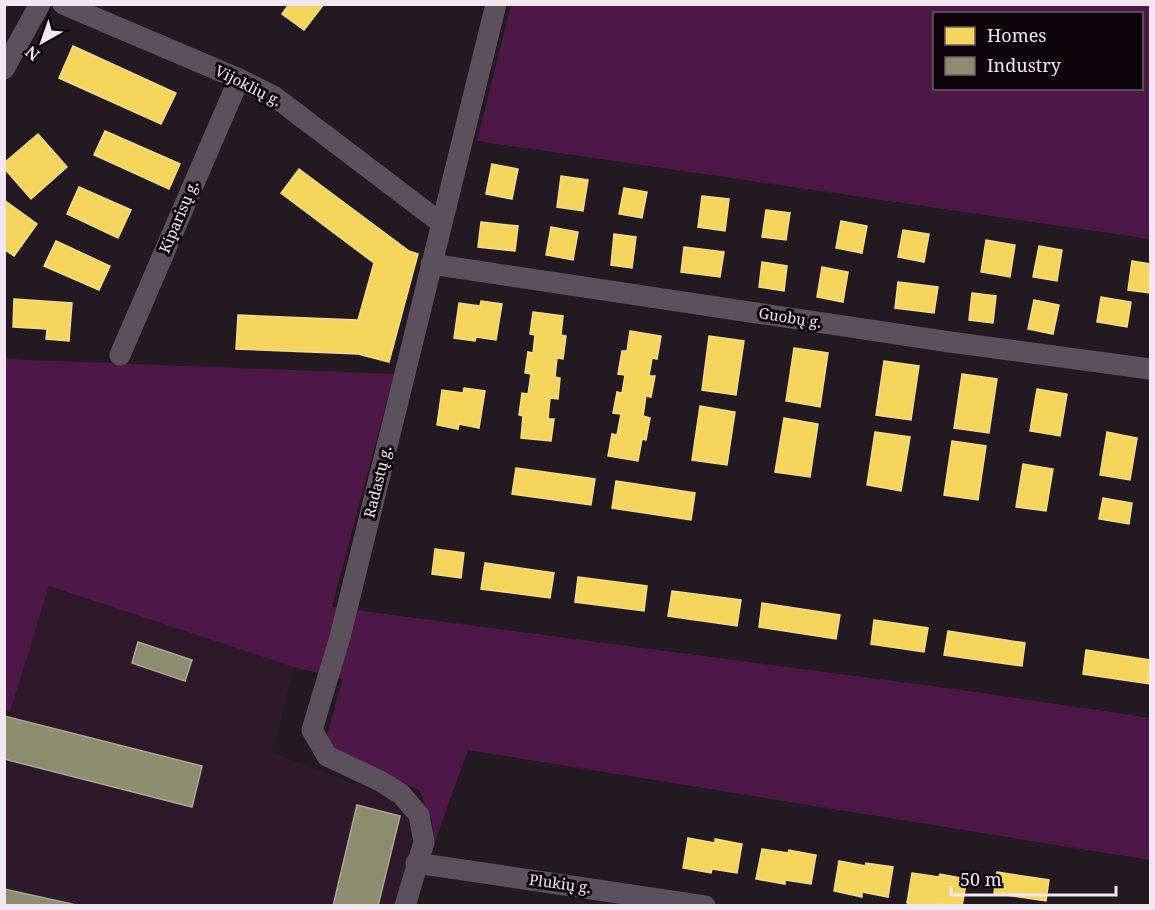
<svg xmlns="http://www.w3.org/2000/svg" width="1155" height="910" viewBox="0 0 1155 910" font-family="'Noto Serif',serif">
<rect width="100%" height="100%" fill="#231921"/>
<path fill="#2e192b" d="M 48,586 L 294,667 L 273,753 L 381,793 L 399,806 L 408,817 L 412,839 L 396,905 L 5,905 L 4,711 L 10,712 Z"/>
<path fill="#4d1847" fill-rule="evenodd" d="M 511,5 L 1150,5 L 1150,239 L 477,141 ZM 934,14 L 1142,14 L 1142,88 L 934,88 Z
M 4,359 L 394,374 L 332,607 L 962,690 L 1150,718 L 1150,860 L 468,750 L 434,844 L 432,820 L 419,790 L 324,745 L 343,679 L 294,667 L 49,586 L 10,712 L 5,711 Z"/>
<path fill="#f6d55c" stroke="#f5da89" stroke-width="1.5" d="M 289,4 L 324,4 L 304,30 L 282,14 Z
M 73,46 L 176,93 L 161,124 L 59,78 Z
M 105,131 L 180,164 L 169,189 L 94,155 Z
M 38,134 L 67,167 L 31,199 L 4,168 L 4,163 Z
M 492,164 L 518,169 L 512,199 L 486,194 Z
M 299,169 L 409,251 L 418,254 L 389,362 L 358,354 L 236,349 L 238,315 L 358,320 L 374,263 L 281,193 Z
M 561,176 L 588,180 L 583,211 L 557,207 Z
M 79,187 L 131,210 L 118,238 L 67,214 Z
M 624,188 L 647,192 L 642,218 L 619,214 Z
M 702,196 L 729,199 L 725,231 L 698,227 Z
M 4,200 L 37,224 L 14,256 L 4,249 Z
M 766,210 L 790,213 L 786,240 L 762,237 Z
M 841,221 L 867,226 L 862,253 L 836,248 Z
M 481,222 L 518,226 L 515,251 L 478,247 Z
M 551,227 L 578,232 L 573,260 L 546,255 Z
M 903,230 L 929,234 L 924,262 L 898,257 Z
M 614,234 L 636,237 L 632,268 L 611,265 Z
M 986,240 L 1015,245 L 1010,277 L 981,272 Z
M 56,241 L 110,266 L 99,290 L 44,266 Z
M 1039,246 L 1062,250 L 1057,281 L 1033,277 Z
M 684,247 L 724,252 L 720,277 L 681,272 Z
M 1132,261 L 1150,264 L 1150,293 L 1128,290 Z
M 762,262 L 787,266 L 784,291 L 759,287 Z
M 822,267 L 848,272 L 843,302 L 817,297 Z
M 898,282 L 938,287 L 934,313 L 895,308 Z
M 972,293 L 996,296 L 993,323 L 969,320 Z
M 1101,297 L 1131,302 L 1127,327 L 1097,322 Z
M 14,299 L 72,303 L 69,341 L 46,339 L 47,329 L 13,327 Z
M 1034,300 L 1059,305 L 1053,334 L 1028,329 Z
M 481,301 L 502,304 L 496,340 L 476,337 L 475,341 L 454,338 L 459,303 L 480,306 Z
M 533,312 L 563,316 L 561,335 L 566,336 L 563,359 L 557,358 L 555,377 L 560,378 L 558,399 L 550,398 L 548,419 L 554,419 L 551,441 L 521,438 L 523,416 L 519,415 L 522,393 L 528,394 L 531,374 L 525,373 L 528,352 L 533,353 L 535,335 L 530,334 Z
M 630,331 L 661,336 L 657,359 L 652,358 L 649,376 L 655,376 L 651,397 L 646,396 L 643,416 L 650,418 L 646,440 L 642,439 L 638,461 L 608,456 L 612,434 L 617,435 L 621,414 L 613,413 L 617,392 L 622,393 L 625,375 L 618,374 L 622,351 L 627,351 Z
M 709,336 L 744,341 L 736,395 L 702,390 Z
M 794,348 L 828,353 L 820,407 L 786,401 Z
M 884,361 L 919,366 L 911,420 L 876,415 Z
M 962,374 L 997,379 L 989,433 L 954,428 Z
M 464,388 L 485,391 L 479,428 L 459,424 L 458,429 L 437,425 L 442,390 L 463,393 Z
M 1037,389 L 1067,394 L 1060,436 L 1030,431 Z
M 700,406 L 735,412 L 727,465 L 692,460 Z
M 784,418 L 818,424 L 810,477 L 775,472 Z
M 875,432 L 910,437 L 901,491 L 867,485 Z
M 1107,432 L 1137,438 L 1130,480 L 1100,475 Z
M 952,441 L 986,446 L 978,500 L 944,495 Z
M 1023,464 L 1053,469 L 1046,511 L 1016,507 Z
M 516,468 L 595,479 L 591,505 L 512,494 Z
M 616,481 L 695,493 L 691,520 L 612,508 Z
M 1103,498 L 1132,503 L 1129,524 L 1099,519 Z
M 435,549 L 464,553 L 461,578 L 432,574 Z
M 485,563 L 554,573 L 550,598 L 481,589 Z
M 578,577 L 647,586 L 644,611 L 575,602 Z
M 672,591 L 741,600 L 737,626 L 668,616 Z
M 762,603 L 840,615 L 836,639 L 759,627 Z
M 874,620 L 928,628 L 924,652 L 871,644 Z
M 948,631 L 1025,643 L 1022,666 L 944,655 Z
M 1086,650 L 1150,660 L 1150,684 L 1083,674 Z
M 688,838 L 715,843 L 715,839 L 742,844 L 737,873 L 712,869 L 711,873 L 683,868 Z
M 762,849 L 788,853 L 789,850 L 816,855 L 811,884 L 785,880 L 785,884 L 756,879 Z
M 839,861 L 866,866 L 866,863 L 893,867 L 888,897 L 862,892 L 862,897 L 834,891 Z
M 997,872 L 1049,880 L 1046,901 L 994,893 Z
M 912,873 L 939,877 L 940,874 L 967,879 L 962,906 L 936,904 L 936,906 L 922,906 L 907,903 Z"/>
<path fill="#8c8c6e" stroke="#aba795" stroke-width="1.5" d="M 138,642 L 192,660 L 185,681 L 132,663 Z
M 4,716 L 202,766 L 192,807 L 4,759 Z
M 357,805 L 400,816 L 378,906 L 333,906 Z
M 4,889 L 81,906 L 4,906 Z"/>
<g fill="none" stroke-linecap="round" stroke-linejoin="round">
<path stroke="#5c515a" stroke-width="21" d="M 63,4 L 239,79 L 275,97 L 441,223
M 4,69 L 40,4
M 431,264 L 950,342 L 1150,369
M 120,355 L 239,79
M 416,863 L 705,906
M 405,906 L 424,842 L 419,815 L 401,794 L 380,781 L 327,756 L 312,730 L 340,637 L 496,4"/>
</g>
<g text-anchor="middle" stroke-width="6" stroke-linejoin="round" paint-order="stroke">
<g font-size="15" fill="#f3e7f1" stroke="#0b050a">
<text transform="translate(248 86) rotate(27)" y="5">Vijoklių g.</text>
<text transform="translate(179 217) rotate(-67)" y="5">Kiparisų g.</text>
<text transform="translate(790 318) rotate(9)" y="5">Guobų g.</text>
<text transform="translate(378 482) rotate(-76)" y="5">Radastų g.</text>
<text transform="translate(560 884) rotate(8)" y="5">Plukių g.</text>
</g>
</g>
<rect width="1155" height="910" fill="none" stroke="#f3e7f1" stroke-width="12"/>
<rect x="933" y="12" width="210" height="78" fill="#0b050a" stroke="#685f66" stroke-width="1.5"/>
<rect x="945" y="27" width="30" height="18" fill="#f6d55c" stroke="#685f66" stroke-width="1.5"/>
<text x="987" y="42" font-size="18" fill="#f3e7f1">Homes</text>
<rect x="945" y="57" width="30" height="18" fill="#8c8c6e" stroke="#685f66" stroke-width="1.5"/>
<text x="987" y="72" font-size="18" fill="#f3e7f1">Industry</text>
<g transform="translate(42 42) rotate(220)" stroke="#0b050a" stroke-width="4.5" paint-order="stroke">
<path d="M0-4.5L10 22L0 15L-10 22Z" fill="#f3e7f1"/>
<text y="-9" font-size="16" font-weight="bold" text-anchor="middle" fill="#f3e7f1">N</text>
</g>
<path d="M951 886v9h165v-9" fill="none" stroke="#f3e7f1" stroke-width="3"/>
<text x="960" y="886" font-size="18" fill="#f3e7f1" stroke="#0b050a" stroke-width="4.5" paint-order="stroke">50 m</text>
</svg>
